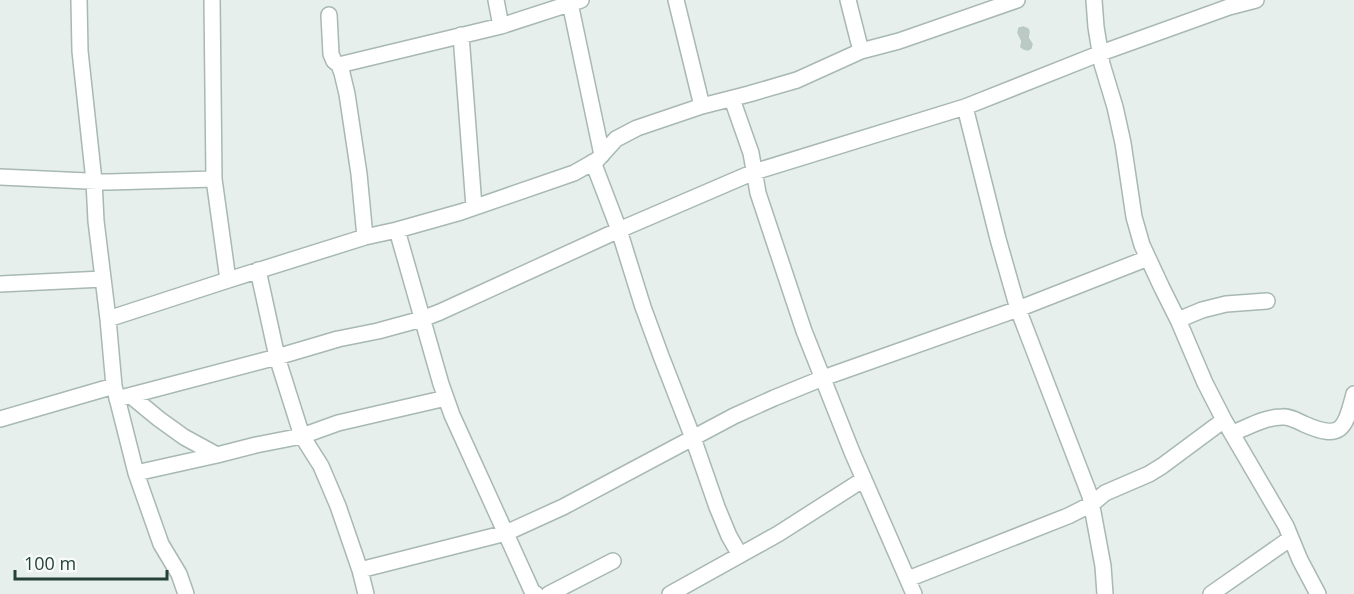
<svg xmlns="http://www.w3.org/2000/svg" width="1354" height="594" viewBox="0 0 1354 594" font-family="'Open Sans',sans-serif">
<rect width="100%" height="100%" fill="#e6efeb"/>
<path fill="#bbcac4" stroke="#b8c9c2" stroke-width="1.5" d="M 1023,27 L 1028,29 L 1029,32 L 1028,38 L 1032,44 L 1031,48 L 1028,50 L 1024,49 L 1021,47 L 1022,41 L 1018,33 L 1019,28 Z"/>
<g fill="none" stroke-linecap="round" stroke-linejoin="round">
<defs>
<path id="minor" d="M 79,0 L 80,51 L 94,181 L 96,221 L 108,319 L 114,386 L 136,473 L 161,544 L 179,574 L 186,594
M 212,0 L 214,179 L 228,280
M 496,0 L 501,26
M 676,0 L 702,106
M 848,0 L 861,51
M 1094,0 L 1096,27 L 1102,64 L 1115,107 L 1123,143 L 1134,217 L 1142,245 L 1162,288 L 1179,322 L 1205,383 L 1224,420 L 1286,526 L 1300,560 L 1318,594
M 570,3 L 602,155
M 329,15 L 331,54 L 334,61 L 339,65 L 342,73 L 347,94 L 359,174 L 365,237
M 461,35 L 474,207
M 339,65 L 501,26 L 581,0
M 732,99 L 751,153 L 758,193 L 804,331 L 852,452 L 914,594
M 965,107 L 998,239 L 1018,309 L 1090,496 L 1103,566 L 1105,594
M 593,162 L 619,230 L 643,307 L 661,356 L 693,438 L 717,507 L 729,536 L 740,555
M 0,177 L 109,182 L 214,179
M 397,230 L 441,384 L 452,415 L 532,591 L 536,594
M 258,270 L 277,357 L 302,436 L 321,466 L 338,506 L 360,570 L 366,594
M 0,284 L 103,279
M 108,319 L 228,280 L 365,237 L 397,230 L 461,212 L 574,173 L 597,160 L 616,139 L 637,128 L 702,106 L 749,94 L 797,80 L 861,51 L 899,41 L 1017,0
M 1178,320 L 1202,310 L 1226,304 L 1267,301
M 131,396 L 159,419 L 184,437 L 217,455 L 256,445 L 302,436 L 338,423 L 446,398
M 117,399 L 277,357 L 338,339 L 378,331 L 422,319 L 440,312 L 619,230 L 754,172 L 965,107 L 1101,53 L 1229,7 L 1256,0
M 0,419 L 114,386
M 1233,433 C 1248,427 1265,417 1282,417 C 1290,416 1297,421 1304,424 C 1342,441 1345,428 1354,394
M 136,473 L 217,455
M 360,570 L 506,533 L 563,507 L 734,416 L 774,398 L 823,378 L 1018,309 L 1148,258
M 908,579 L 1068,516 L 1092,504 L 1105,493 L 1149,474 L 1162,466 L 1224,420
M 549,594 L 613,561
M 670,594 L 778,534 L 864,479
M 1211,594 L 1291,538"/>
</defs>
<use href="#minor" stroke="#a8b8b2" stroke-width="18"/>
<use href="#minor" stroke="#fff" stroke-width="15"/>
</g>
<path d="M15 570v9h152v-9" fill="none" stroke="#24423a" stroke-width="3"/>
<text x="24" y="570" font-size="18" fill="#24423a" stroke="#f7fbf9" stroke-width="4.5" paint-order="stroke">100 m</text>
</svg>
